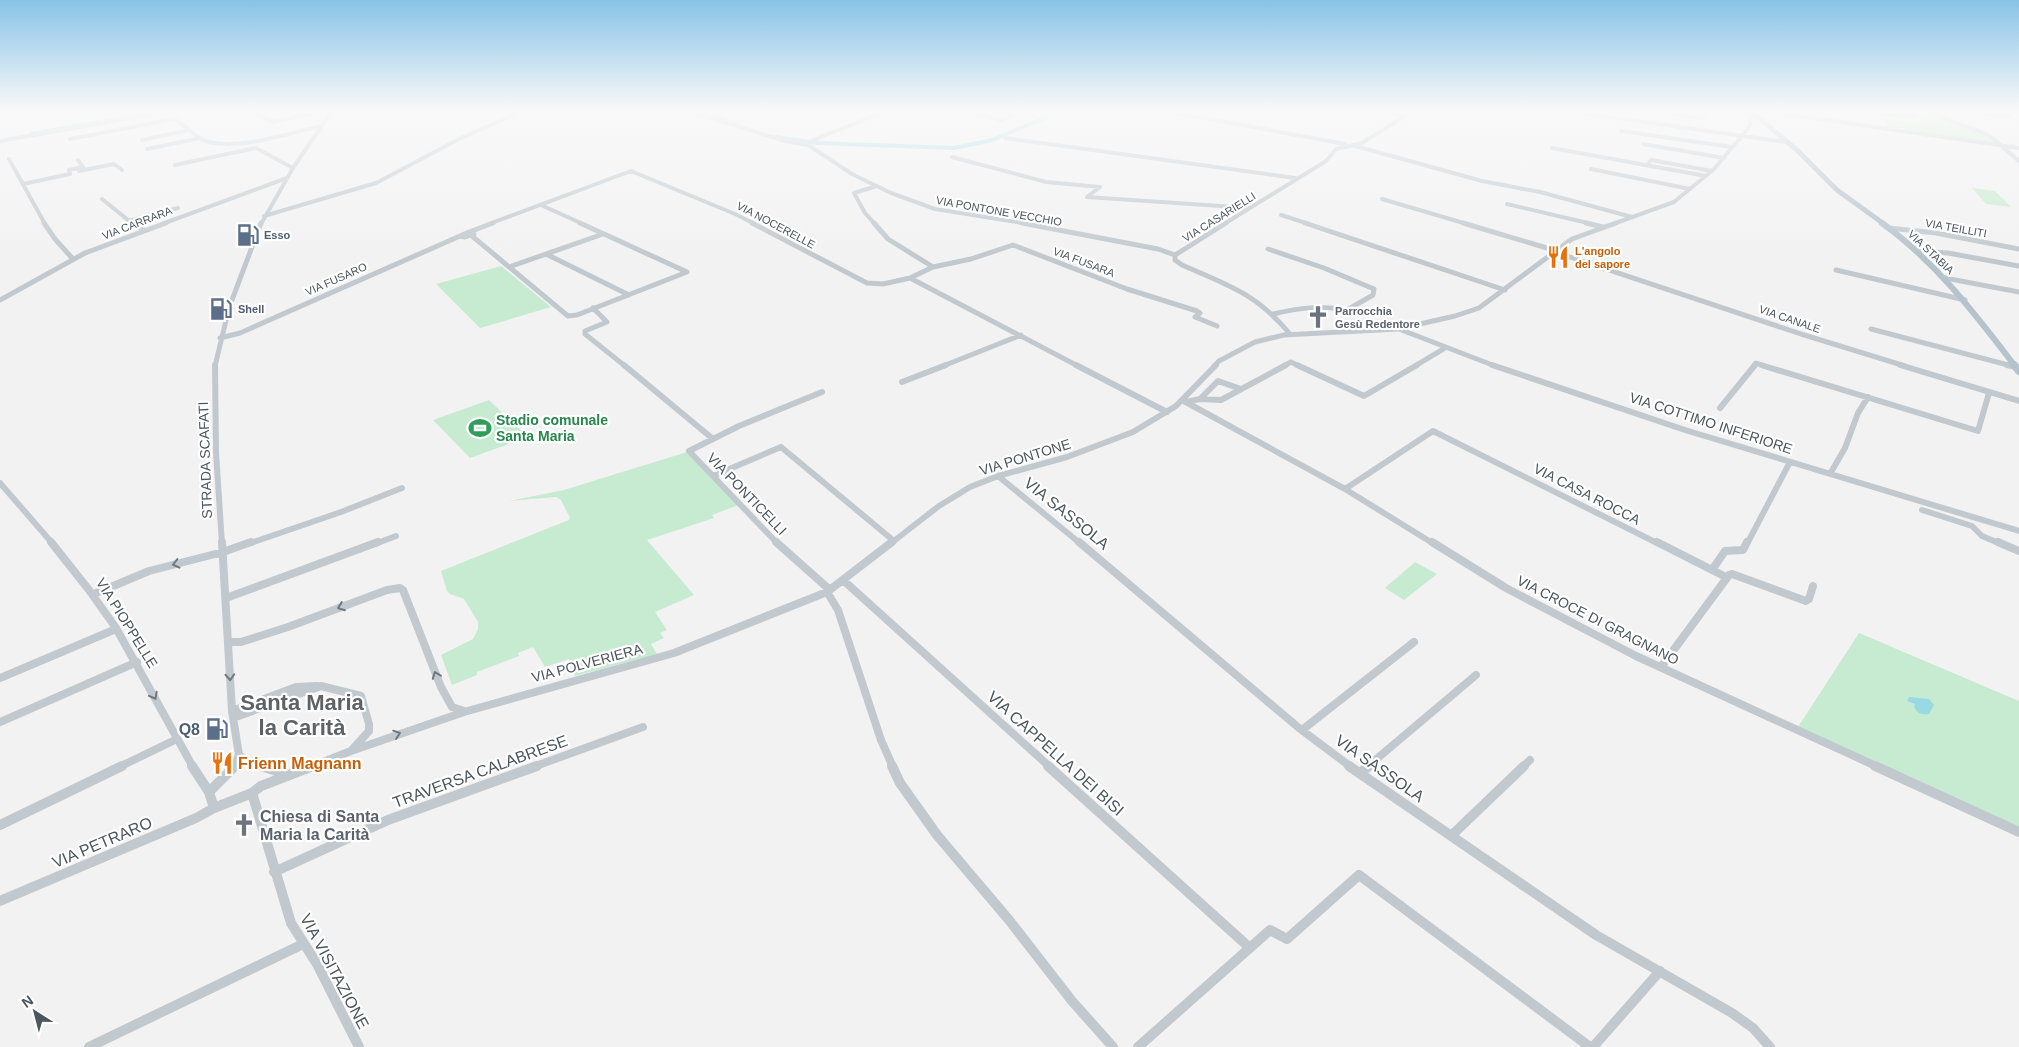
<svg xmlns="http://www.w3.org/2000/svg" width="2019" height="1047" viewBox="0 0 2019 1047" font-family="Arial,sans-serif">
<rect width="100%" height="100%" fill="#f3f2f2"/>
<path fill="#c6ebd1" d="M 1912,111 L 1929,111 L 1985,135 L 1995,142 L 1990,143 L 1886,126 L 1885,119 L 1921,124 L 1919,116 L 1910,115 Z
M 1972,188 L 1995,191 L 2011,207 L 1986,204 Z
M 501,266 L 551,307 L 480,328 L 436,284 Z
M 489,400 L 528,437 L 470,458 L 433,420 Z
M 687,452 L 739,505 L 712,515 L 714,518 L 647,540 L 694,595 L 655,612 L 667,630 L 660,633 L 664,638 L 651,644 L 657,654 L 575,676 L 569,659 L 545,667 L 533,647 L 518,653 L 519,656 L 477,672 L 477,675 L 452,685 L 441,655 L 473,639 L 478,629 L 478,622 L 464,599 L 450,594 L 447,591 L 441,571 L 569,520 L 570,518 L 561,500 L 556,497 L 509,501 L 564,490 Z
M 1415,562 L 1437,574 L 1404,600 L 1385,588 Z
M 1859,633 L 2019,701 L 2019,827 L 1798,727 Z"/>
<path fill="#99d9e3" d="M 1909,697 L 1929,699 L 1934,705 L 1929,714 C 1922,715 1918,714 1914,707 L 1915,704 L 1907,701 Z"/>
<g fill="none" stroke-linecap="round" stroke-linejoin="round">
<path stroke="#99d9e3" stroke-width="4" d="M 698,111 L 737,124
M 31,134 L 156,112
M 776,137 L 818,143 L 954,148 L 992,140 L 1061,111"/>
<path stroke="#c1c9ce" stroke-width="4" d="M 688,111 L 785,141 L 808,145 L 852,174 L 891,193 L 935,209 L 1029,224
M 966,111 L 1002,120 L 1021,111
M 1166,111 L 1345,144
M 1378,111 L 1405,116
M 1568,111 L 1786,142
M 1657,111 L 1703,118 L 1706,111
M 1837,111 L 1916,116
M 1930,111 L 1943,118 L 1989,135 L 2019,161
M 1961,111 L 2010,116
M 255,112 L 272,122 L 324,111
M 1785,114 L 2019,148
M 1621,131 L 1732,147
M 1005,138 L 1295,178
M 70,139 L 174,119 C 186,125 194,137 206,141 C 239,151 289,133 322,126
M 142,140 L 190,130
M 0,141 L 171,111
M 1643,144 L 1724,158
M 808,145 L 813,140 L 881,113 L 875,111
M 1352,145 L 1482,181 L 1540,192 L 1632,217
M 1552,148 L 1706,176
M 147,149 L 200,138
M 952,157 L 1046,182 L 1100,187 L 1087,197 L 1250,208
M 9,159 L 45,224
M 175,165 L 256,148 L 293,168
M 1647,165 L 1651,160 L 1712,171
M 1591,169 L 1690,189
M 79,171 L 114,164 L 122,170
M 23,184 L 70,174 L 69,170 L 83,167 L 78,160
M 102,199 L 133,224
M 1382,199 L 1467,224
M 1507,204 L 1592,224
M 541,205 L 583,224
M 1281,215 L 1309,224
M 264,216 L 376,183 L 459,139 L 522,111
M 128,221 L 178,208
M 162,224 L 287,178
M 261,224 L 293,168 L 332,111
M 489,224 L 631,171 L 735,214 L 755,224
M 875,224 L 865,213 L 854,193 L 877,186
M 1224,224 L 1326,161 L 1336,149 L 1362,143 L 1413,111
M 1613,224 L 1674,202 L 1714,169 L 1746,131 L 1750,125 L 1751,115 L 1754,113 L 1729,111"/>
<path stroke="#c1c9ce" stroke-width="5" d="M 44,223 L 55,239 L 73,259
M 131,223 L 144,230
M 752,223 L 867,283 L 883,284 L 910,278 L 1078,366
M 874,223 L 888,239 L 933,267 L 910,278
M 1022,223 L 1158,249 L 1175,255
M 1305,223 L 1505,290
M 1463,223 L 1557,251
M 1586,223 L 1603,227
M 1889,228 L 1936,233 L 2019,249
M 469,232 L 493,223
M 469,232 L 474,234 L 465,237 L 460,236 Z
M 472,236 L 568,316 L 577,315 L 687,272 L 580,223
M 1268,249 L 1324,268 L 1374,289 L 1373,295 L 1347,310 C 1321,305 1299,308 1273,314
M 1917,251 L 1948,253 L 2019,266
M 1555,252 L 1801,334 L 1905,366
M 546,254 L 629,295
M 1175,255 L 1226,223
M 1175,255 L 1175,260 L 1182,265 C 1228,285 1257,294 1290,334
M 509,267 L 603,234
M 933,267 L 971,259 L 1013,245 L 1127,289 L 1197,311 L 1200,313 L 1195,317 L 1217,326
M 1836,270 L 1965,300
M 1945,278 L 2019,292
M 0,300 L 85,253 L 166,223
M 593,308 L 607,322 L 585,331 L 585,334 L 625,366
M 1399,329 L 1495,366
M 1871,329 L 2012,366
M 220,338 L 240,333 L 460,236
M 215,366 L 229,308 L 261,223
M 943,366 L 1021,335
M 1214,366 L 1219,361 L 1255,342 L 1284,335 L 1398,329 L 1455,316 L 1479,308 L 1572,239 L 1616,223
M 1284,366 L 1291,362 L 1299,366
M 1415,366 L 1445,348
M 1754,366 L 1756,363 L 1765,366"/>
<path stroke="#c1c9ce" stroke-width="6" d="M 215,365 L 216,452 L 222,544
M 624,365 L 713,439
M 1076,365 L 1167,412
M 1297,365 L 1364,396 L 1417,365
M 1492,365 L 1685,430 L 2019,531
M 1761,365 L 1978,431 L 1989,393
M 1900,365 L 2019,401
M 2007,365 L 2016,367
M 902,382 L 946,365
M 1200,399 L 1218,381 L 1241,389
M 1182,400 L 1345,489 L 1434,544
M 1186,402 L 1200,399 L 1221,400 L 1286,365
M 1720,408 L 1755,365
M 1830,474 L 1845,448 L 1858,413 L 1868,397
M 713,476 L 781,447 L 894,541
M 998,476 L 1081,544
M 0,483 L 53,544
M 1345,489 L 1433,431 L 1659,544
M 1922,510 L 1972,526 L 1982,536 L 2001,544
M 248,544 L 341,512 L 402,488
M 375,544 L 396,536
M 778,544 L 689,451 L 739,426 L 822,392
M 890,544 L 939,506 L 970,487 L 998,476 L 1067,457 L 1133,432 L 1176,406 L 1216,365
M 1747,544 L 1790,462"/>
<path stroke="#c1c9ce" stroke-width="8" d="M 51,542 L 89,590 L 116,628 L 193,767
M 222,542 L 232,711 L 239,755 L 234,767
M 776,542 L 830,590
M 1079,542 L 1299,728 L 1351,767
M 1432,542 L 1506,588 L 1636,656 L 1878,767
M 1657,542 L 1726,577
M 1998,542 L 2019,551
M 1712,570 L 1725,551 L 1743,550 L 1747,542
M 843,580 L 1050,767
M 827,592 L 838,610 L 881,740 L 893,767
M 94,594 L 149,571 L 223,552 L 251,542
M 226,598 L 378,542
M 228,642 L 241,642 L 288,627 L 387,590 L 400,588 L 403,590 L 441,687 L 452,707 L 464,711
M 1661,667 L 1729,575 L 1732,574 L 1806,601 L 1809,599 L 1813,586
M 0,678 L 116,629
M 232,711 L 296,687 L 317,686
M 233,718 L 321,686 L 361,696 L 369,724 L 369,731 L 351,751 L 310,767
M 0,722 L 137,662
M 1302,730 L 1414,642
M 351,751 L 464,712 L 674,653 L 827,592 L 892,542
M 239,755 L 250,762 L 265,767
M 119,767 L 177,739
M 533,767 L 643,727
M 1367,767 L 1476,675
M 1523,767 L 1530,760"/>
<path stroke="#c1c9ce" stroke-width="10" d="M 192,766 L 209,792
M 261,766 L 289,775
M 892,766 L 900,783 L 937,835 L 1009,920 L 1072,1001 L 1113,1047
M 1048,766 L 1250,948
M 1349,766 L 1596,935 L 1732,1013 L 1753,1028 L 1770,1047
M 1875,766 L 2019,832
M 1360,773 L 1369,766
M 252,793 L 291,923 L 317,964 L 359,1047
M 214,808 L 209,792 L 235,766
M 0,825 L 122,766
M 1452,835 L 1524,766
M 274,872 L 388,820 L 537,766
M 0,901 L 196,818 L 214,808 L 252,793 L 261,786 L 313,766
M 89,1047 L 303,944
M 1138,1047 L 1270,930 L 1287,939 L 1359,875 L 1590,1047
M 1593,1047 L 1660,971"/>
<path stroke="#b5c3cc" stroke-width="5" d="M 1751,111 L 1798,151 L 1837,190 L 1884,224"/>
<path stroke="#b5c3cc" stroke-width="6" d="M 1882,223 C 1936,262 1975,314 2015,366"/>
<path stroke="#b5c3cc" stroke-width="8" d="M 2014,365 L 2019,371"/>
</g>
<defs><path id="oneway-chevron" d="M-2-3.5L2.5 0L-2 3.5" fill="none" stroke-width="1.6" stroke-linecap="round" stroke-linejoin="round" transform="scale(1.25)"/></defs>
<g stroke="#6e787f">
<use href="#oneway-chevron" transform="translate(176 564) rotate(166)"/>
<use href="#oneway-chevron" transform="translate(341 607) rotate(159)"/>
<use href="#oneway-chevron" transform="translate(436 675) rotate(-111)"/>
<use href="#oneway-chevron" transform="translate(230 677) rotate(87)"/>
<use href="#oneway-chevron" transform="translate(154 696) rotate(62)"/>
<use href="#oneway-chevron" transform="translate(397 734) rotate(-19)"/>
</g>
<linearGradient id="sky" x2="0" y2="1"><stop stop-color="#88c3e6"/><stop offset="0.43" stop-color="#faf9f9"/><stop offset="1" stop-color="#faf9f9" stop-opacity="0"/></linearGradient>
<rect width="2019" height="258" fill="url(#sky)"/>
<defs>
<symbol id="fuel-bare" viewBox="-9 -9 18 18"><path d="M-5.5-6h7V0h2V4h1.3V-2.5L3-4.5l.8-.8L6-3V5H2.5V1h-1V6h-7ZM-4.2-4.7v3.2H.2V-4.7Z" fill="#5c6f8a" stroke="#fff" stroke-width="2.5" paint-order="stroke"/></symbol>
<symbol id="restaurant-bare" viewBox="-9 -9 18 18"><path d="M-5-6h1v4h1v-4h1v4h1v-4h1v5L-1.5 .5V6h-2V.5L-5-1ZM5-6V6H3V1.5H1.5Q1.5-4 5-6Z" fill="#e8710a" stroke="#fff" stroke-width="2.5" paint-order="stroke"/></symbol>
<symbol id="church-bare" viewBox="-9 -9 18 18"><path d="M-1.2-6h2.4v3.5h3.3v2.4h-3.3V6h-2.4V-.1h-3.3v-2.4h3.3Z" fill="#6b7280" stroke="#fff" stroke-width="2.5" paint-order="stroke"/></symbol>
<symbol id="stadium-bare" viewBox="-9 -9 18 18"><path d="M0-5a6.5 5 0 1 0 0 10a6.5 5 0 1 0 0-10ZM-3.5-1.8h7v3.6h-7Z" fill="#2e9e5b" stroke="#fff" stroke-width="2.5" paint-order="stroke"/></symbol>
</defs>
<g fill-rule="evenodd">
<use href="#fuel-bare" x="232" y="219" width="32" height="32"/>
<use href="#restaurant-bare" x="1542" y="241" width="32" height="32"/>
<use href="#fuel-bare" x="205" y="293" width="32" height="32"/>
<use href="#church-bare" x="1302" y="301" width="32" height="32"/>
<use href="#stadium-bare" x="464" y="412" width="32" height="32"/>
<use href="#fuel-bare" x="201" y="713" width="32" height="32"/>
<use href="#restaurant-bare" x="206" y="747" width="32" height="32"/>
<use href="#church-bare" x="228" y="809" width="32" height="32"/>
</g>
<g text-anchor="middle" stroke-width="4.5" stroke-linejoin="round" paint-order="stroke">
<g font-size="11" fill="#4b565d" stroke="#fff">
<text transform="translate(999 211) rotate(10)" y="4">VIA PONTONE VECCHIO</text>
<text transform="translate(1219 217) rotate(-32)" y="4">VIA CASARIELLI</text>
<text transform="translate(137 223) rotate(-21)" y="4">VIA CARRARA</text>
<text transform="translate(776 225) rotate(28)" y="4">VIA NOCERELLE</text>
<text transform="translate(1956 228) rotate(10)" y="4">VIA TEILLITI</text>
<text transform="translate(1931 252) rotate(43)" y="4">VIA STABIA</text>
<text transform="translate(1084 262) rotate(21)" y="4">VIA FUSARA</text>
<text transform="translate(336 279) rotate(-24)" y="4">VIA FUSARO</text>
<text transform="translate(1790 319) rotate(19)" y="4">VIA CANALE</text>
</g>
<g font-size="11" font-weight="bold" fill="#4e5e75" stroke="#fff" text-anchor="start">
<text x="264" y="239">Esso</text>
<text x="238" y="313">Shell</text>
</g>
<g font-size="11" font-weight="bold" fill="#c56008" stroke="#fff" text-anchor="start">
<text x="1575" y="255">L'angolo<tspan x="1575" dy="13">del sapore</tspan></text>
</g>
<g font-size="11" font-weight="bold" fill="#5b616d" stroke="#fff" text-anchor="start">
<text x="1335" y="315">Parrocchia<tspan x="1335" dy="13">Gesù Redentore</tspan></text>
</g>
<g font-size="14" font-weight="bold" fill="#27864d" stroke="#fff" text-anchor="start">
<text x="496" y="425">Stadio comunale<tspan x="496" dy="16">Santa Maria</tspan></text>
</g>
<g font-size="14" fill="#4b565d" stroke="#fff">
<text transform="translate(1711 423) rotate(18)" y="5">VIA COTTIMO INFERIORE</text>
<text transform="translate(1025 457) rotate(-17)" y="5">VIA PONTONE</text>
<text transform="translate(205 460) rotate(-92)" y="5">STRADA SCAFATI</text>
<text transform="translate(747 494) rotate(46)" y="5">VIA PONTICELLI</text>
<text transform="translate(1587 494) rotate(27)" y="5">VIA CASA ROCCA</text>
<text transform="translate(1598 620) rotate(27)" y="5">VIA CROCE DI GRAGNANO</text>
<text transform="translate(127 623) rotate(58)" y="5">VIA PIOPPELLE</text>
<text transform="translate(587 663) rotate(-15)" y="5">VIA POLVERIERA</text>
</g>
<g font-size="16" fill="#4b565d" stroke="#fff">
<text transform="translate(1067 513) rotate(39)" y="6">VIA SASSOLA</text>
<text transform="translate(1056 753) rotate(42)" y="6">VIA CAPPELLA DEI BISI</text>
<text transform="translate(1380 768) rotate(35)" y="6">VIA SASSOLA</text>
<text transform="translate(480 771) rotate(-20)" y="6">TRAVERSA CALABRESE</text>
<text transform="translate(102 842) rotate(-23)" y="6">VIA PETRARO</text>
<text transform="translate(335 971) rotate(62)" y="6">VIA VISITAZIONE</text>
</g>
<g font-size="16" font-weight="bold" fill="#4e5e75" stroke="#fff" text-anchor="end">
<text x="200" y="735">Q8</text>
</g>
<g font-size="16" font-weight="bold" fill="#c56008" stroke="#fff" text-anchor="start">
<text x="238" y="769">Frienn Magnann</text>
</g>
<g font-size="16" font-weight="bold" fill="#5b616d" stroke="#fff" text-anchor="start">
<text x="260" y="822">Chiesa di Santa<tspan x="260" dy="18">Maria la Carità</tspan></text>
</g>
<g font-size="22" font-weight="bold" fill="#5f6265" stroke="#fff">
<text x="302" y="710">Santa Maria<tspan x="302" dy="25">la Carità</tspan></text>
</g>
</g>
<g transform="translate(35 1012) rotate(324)" stroke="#ffffff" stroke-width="4" paint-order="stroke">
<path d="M0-4L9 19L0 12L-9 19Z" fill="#4b565d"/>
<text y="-8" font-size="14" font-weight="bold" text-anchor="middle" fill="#4b565d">N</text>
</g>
</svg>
